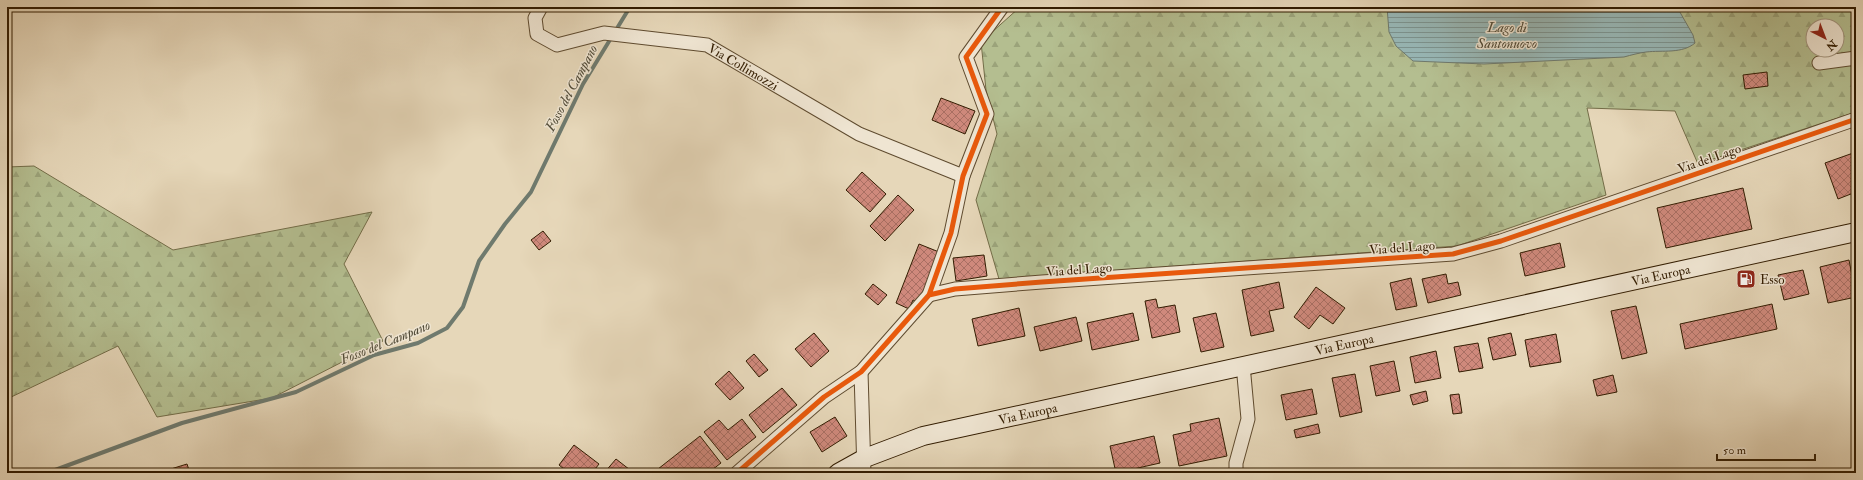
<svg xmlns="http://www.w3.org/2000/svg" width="1863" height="480" viewBox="0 0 1863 480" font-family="'IM FELL Double Pica',serif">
<defs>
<pattern id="forest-firs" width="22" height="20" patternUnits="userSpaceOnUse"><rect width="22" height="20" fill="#b4be90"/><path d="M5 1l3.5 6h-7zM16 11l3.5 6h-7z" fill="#9ba37a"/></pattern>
<pattern id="water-rules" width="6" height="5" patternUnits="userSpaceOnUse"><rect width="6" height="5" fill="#98b8b7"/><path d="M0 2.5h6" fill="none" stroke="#7d9592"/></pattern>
<pattern id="building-cross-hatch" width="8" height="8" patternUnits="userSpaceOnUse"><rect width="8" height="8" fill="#cf897c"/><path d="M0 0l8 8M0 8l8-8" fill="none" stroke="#a96f63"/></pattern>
</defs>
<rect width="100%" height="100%" fill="#e6d7b9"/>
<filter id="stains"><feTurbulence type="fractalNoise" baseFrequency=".005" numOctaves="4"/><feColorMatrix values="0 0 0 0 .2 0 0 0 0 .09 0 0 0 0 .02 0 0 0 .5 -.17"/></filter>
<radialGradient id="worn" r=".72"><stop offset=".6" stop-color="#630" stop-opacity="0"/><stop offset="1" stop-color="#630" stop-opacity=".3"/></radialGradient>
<path fill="url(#forest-firs)" stroke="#736d48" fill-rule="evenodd" d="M 1020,7 L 1856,7 L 1856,112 L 1698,164 L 1675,111 L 1587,108 L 1606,195 L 1457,246 L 999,279 L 976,200 L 997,134 L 986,90 L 981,42 ZM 1813,26 L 1837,26 L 1837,50 L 1813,50 Z
M 34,166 L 173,250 L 372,212 L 344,264 L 383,341 L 272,398 L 157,417 L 118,346 L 7,399 L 7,167 Z"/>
<path fill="url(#water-rules)" stroke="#6f7a6e" d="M 1387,7 L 1677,7 L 1693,35 L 1695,43 C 1682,54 1663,50 1646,52 C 1639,53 1631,55 1624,57 L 1484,64 L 1413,61 L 1396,46 L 1389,32 Z"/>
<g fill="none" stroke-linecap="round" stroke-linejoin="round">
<path stroke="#6f7a6e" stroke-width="4" d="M 47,473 L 182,423 L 296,392 L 374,355 L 418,343 L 447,328 L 463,307 L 479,261 L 505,224 L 531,192 L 583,84 L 630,7"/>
</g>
<path fill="url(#building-cross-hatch)" stroke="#321c01" d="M 1767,72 L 1768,86 L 1745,89 L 1743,75 Z
M 941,98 L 975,111 L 965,134 L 932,120 Z
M 1856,152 L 1856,173 L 1852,174 L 1856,192 L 1838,199 L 1825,163 Z
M 862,172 L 886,194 L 870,212 L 846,190 Z
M 1743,188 L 1752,229 L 1666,248 L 1657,208 Z
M 898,195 L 914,210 L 885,241 L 870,226 Z
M 543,231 L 551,241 L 539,250 L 531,240 Z
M 1560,243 L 1565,267 L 1525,276 L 1520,253 Z
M 919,244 L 939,252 L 919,302 L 913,300 L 909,309 L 896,303 Z
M 984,255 L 987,276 L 956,281 L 953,258 Z
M 1849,260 L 1856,297 L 1828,303 L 1820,267 Z
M 1803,270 L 1809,294 L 1784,300 L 1778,275 Z
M 1446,274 L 1448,284 L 1458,282 L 1461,295 L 1428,303 L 1422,279 Z
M 1411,278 L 1417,306 L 1396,310 L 1390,283 Z
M 1279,282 L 1284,308 L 1269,311 L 1274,331 L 1251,336 L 1242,290 Z
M 873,284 L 887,295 L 878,305 L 865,294 Z
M 1316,287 L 1345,308 L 1333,324 L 1320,315 L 1309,329 L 1294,317 Z
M 1156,299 L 1158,308 L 1175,305 L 1180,332 L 1152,338 L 1145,301 Z
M 1772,304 L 1777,329 L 1685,349 L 1680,324 Z
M 1636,306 L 1647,353 L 1622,359 L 1611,311 Z
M 1019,308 L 1025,336 L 978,346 L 972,319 Z
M 1133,313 L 1139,340 L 1092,350 L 1087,323 Z
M 1216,313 L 1224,347 L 1201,352 L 1193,318 Z
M 1076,317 L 1082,341 L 1040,351 L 1034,327 Z
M 814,333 L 829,351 L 811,367 L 795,349 Z
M 1511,333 L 1516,355 L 1493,360 L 1488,338 Z
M 1556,334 L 1561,362 L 1530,367 L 1525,340 Z
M 1478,343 L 1483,368 L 1459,372 L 1454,347 Z
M 1436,351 L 1441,378 L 1415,383 L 1410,357 Z
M 754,354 L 768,370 L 759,377 L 746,361 Z
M 1394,361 L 1400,391 L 1376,396 L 1370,366 Z
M 729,371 L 744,388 L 730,400 L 715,384 Z
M 1355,374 L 1362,412 L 1340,417 L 1332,378 Z
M 1613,375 L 1617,392 L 1597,396 L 1593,380 Z
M 782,388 L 797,405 L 763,433 L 749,415 Z
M 1312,389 L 1317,414 L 1286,420 L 1281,395 Z
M 1426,391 L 1428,401 L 1413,405 L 1410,395 Z
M 1459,394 L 1462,413 L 1453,414 L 1450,395 Z
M 835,417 L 847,436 L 822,452 L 810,432 Z
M 1219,418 L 1227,456 L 1179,466 L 1173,435 L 1191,431 L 1190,424 Z
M 742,419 L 756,437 L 727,460 L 704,432 L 719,420 L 728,430 Z
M 1318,424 L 1320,433 L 1296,438 L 1294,430 Z
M 700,436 L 721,463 L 708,473 L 661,473 L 658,469 Z
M 1154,436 L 1160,463 L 1116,473 L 1110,446 Z
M 574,445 L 599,464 L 592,473 L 569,473 L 559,465 Z
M 616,459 L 634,473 L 604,473 Z
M 187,464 L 190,473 L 158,473 Z"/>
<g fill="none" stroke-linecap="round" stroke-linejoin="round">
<defs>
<g id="minor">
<path id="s1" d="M 541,7 L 535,18 L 537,34 L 557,45 L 604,33 L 707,45 L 859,134 L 963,176"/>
<path d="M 1819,63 L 1856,58"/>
<path d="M 929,295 L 955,289 L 1042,282 L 1453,254 L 1501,241 L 1856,119"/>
<path d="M 861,372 L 864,473"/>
<path d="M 737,473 L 824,397 L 861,372 L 929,295 L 951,233 L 963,176 L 987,114 L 966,57 L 1002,7"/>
<path d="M 1236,473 L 1236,463 L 1248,419 L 1243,365"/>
</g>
<g id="secondary">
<path id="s2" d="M 838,473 L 865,458 L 923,436 L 1856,232"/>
</g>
</defs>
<use href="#minor" stroke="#5f4b2f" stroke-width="15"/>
<use href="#secondary" stroke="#321c01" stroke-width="20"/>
<use href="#minor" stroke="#efe5d2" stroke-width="13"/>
<use href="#secondary" stroke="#efe5d2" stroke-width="18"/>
<defs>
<path id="cycleway" d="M 929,295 L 955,289 L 1042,282 L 1453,254 L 1501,241 L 1856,119
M 737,473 L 824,397 L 861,372 L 929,295 L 951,233 L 963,176 L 987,114 L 966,57 L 1002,7"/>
</defs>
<use href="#cycleway" stroke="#efe5d2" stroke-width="8"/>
<use href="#cycleway" stroke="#e8590c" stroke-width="5"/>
</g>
<defs>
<symbol id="fuel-square" viewBox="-11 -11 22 22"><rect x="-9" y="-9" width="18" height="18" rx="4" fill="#8f2418" stroke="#efe5d2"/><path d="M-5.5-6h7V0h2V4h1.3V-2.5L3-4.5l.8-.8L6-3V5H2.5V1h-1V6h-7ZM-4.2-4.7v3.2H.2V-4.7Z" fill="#fff"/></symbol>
</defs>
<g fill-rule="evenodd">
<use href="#fuel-square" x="1735" y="268" width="22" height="22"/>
</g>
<g text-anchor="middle" stroke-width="3" stroke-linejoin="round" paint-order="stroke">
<g font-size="13" fill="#321c01" stroke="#efe5d2">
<text dy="5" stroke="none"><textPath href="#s1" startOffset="246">Via Collimozzi</textPath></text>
<text transform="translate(1709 158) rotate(-19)" y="5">Via del Lago</text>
<text transform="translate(1402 247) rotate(-4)" y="5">Via del Lago</text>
<text transform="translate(1079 269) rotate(-4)" y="5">Via del Lago</text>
<text dy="5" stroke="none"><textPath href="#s2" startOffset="848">Via Europa</textPath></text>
<text dy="5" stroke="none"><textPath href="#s2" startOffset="524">Via Europa</textPath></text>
<text dy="5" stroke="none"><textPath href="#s2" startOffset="200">Via Europa</textPath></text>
</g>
<g font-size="13" fill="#321c01" stroke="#efe5d2" text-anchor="start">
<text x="1760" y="284">Esso</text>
</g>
<g font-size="14" font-style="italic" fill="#514b38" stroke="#efe5d2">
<text x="1507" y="32">Lago di<tspan x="1507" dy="16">Santonuovo</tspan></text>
<text transform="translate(571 88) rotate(-62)" y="5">Fosso del Campano</text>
<text transform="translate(385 342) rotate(-22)" y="5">Fosso del Campano</text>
</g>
</g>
<rect width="1863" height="480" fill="none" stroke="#e6d7b9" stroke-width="24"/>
<rect x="8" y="8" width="1847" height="464" fill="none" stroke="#321c01" stroke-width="2"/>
<rect x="12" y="12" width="1839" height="456" fill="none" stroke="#321c01"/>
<g transform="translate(1825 38) rotate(138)"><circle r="19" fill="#efe5d2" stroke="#a3957e"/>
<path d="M0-3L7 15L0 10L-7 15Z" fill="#8f2418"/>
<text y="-6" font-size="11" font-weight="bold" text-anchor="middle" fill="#321c01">N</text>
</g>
<path d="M1717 454v6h98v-6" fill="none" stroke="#321c01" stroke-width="2"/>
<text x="1723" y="454" font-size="12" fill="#321c01" stroke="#efe5d2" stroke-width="3" paint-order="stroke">50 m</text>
<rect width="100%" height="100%" filter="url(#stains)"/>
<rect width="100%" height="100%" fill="url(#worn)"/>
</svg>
